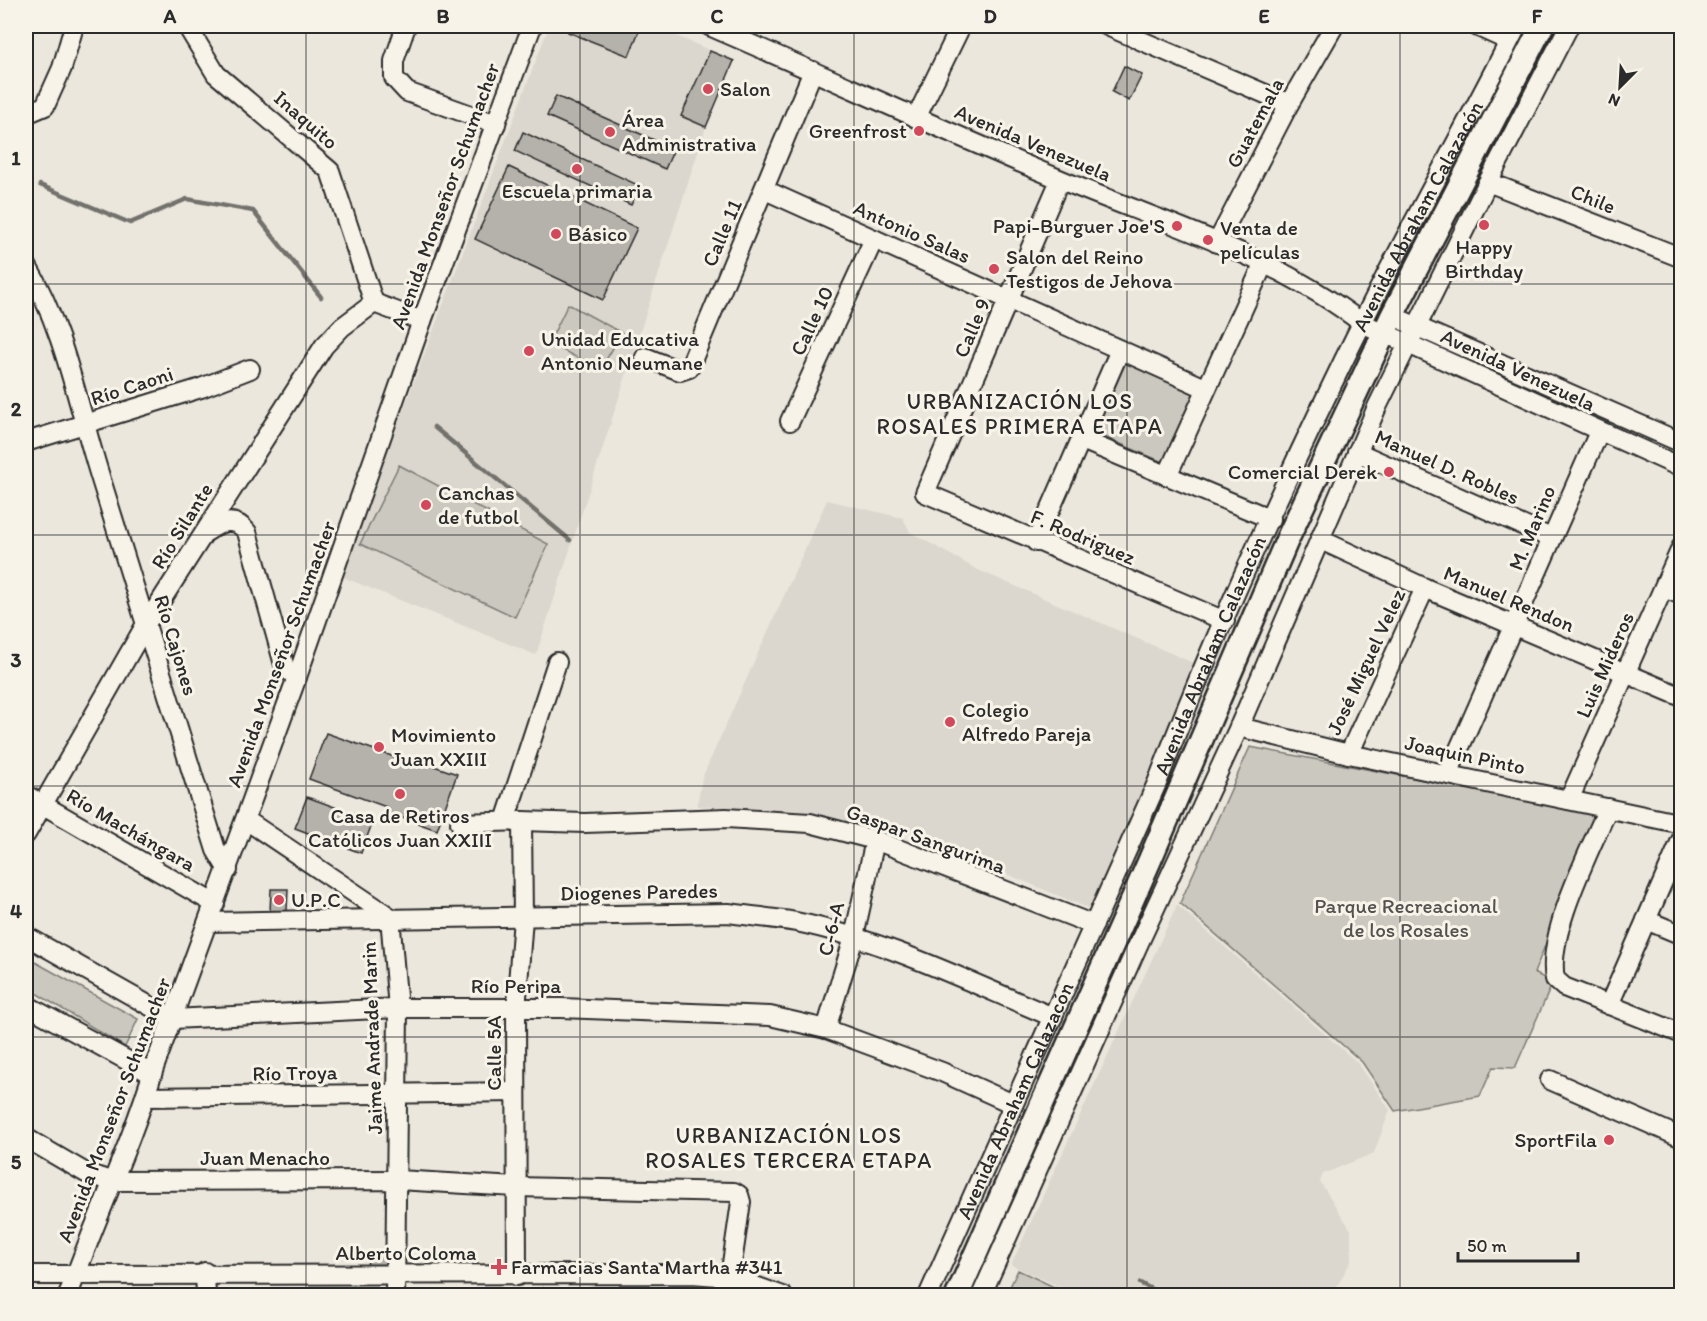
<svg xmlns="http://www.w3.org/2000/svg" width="1707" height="1321" viewBox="0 0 1707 1321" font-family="Itim,sans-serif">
<rect width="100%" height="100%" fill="#ebe7dd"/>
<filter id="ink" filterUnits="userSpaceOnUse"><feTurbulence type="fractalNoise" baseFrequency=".0167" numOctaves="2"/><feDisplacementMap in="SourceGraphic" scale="12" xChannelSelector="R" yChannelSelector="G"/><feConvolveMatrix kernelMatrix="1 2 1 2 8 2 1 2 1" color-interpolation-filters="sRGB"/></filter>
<g filter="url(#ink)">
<path fill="#dbd7ce" d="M 549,26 L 654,26 L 734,61 L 706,127 L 536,655 L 340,576 Z
M 827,500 L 903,518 L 910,532 L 976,569 L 1198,665 L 1090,909 L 899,829 L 767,809 L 697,806 L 702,778 Z
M 1177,905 L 1358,1063 L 1390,1110 L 1374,1153 L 1323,1174 L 1320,1182 L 1351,1230 L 1351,1261 L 1332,1295 L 1078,1295 L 1011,1265 Z"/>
<path fill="#cbc8bf" stroke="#7b7a75" stroke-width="1.5" d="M 568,304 L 622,333 L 600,370 L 549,343 Z
M 1123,362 L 1195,394 L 1165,463 L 1093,432 Z
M 399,465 L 548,544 L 515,617 L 360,544 Z
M 1250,747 L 1598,813 L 1534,973 L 1553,982 L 1515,1068 L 1493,1067 L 1480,1096 L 1395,1111 L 1362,1062 L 1180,903 Z
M 26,957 L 138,1019 L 125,1047 L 26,987 Z
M 1018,1270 L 1071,1295 L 1006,1295 Z"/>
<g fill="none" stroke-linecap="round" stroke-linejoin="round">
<path stroke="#72716c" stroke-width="4.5" d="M 40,185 L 130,223 L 187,199 L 253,211 L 321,297
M 434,427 L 570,540
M 1140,1283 L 1164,1296"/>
</g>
<path fill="#b5b2ab" stroke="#2b2b2b" stroke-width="1.5" d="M 570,26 L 641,26 L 629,56 L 568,32 Z
M 710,51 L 734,61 L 706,127 L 681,116 Z
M 1124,66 L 1142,75 L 1129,101 L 1112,92 Z
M 556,96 L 674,149 L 665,169 L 547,116 Z
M 523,132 L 640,186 L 631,205 L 515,151 Z
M 509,167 L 637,228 L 603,300 L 475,239 Z
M 326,733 L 406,761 L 408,757 L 457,774 L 437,830 L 388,813 L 389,808 L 309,779 Z
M 307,797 L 373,821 L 361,853 L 295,828 Z
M 271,889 L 288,889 L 287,911 L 270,911 Z
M 368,1253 L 392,1254 L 391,1272 L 367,1272 Z"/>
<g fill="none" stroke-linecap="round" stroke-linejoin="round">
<defs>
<g id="minor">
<path d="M 187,26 L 216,74 L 330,171 L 374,303"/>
<path d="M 406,26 L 394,61 L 394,78 L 407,92 L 496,124"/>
<path d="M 709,26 C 826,76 941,130 1059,179 C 1161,222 1274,255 1362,323 L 1682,468"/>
<path d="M 1107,26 L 1289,104"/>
<path d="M 1476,26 L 1509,41"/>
<path d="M 26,114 L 45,106 L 62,68 L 74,26"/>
<path d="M 916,118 L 961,26"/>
<path d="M 1060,180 L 925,493 L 1225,621"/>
<path d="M 1488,182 L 1682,258"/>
<path d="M 765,190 L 1205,388"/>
<path d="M 1217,243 L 1289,104 L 1334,26"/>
<path d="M 26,264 C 64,328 77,402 99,473 C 138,599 177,724 216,850 L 228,870"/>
<path d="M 1404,321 L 1682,443"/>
<path d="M 645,357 L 680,371 L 689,368 L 813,71"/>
<path d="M 790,421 L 874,239"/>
<path d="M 1082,440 L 1271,519"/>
<path d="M 26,442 L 201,388 L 250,369"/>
<path d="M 1357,452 L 1551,538"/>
<path d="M 1167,476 L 1263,265"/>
<path d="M 208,531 C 222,521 235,517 247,532 L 285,668 L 297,677"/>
<path d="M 1321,540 L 1425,588 L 1682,697"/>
<path d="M 1036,542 L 1120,350"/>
<path d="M 1664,588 L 1682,595"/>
<path d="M 1239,727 L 1349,754 L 1682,824"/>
<path d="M 1349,754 L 1425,588"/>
<path d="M 1448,774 L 1599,432"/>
<path d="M 26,795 L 215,904"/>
<path d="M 1569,800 L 1682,546"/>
<path d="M 1608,808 C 1590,851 1546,934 1555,979 L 1564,987 L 1682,1034"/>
<path d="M 246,820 L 390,917 L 398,1008 L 395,1296"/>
<path d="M 505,821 L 557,662"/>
<path d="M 522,821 L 585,823 L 726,818 L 810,823 L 875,840 L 1094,925"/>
<path d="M 460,823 L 522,821 L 523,918 L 516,1010 L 517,1276"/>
<path d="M 26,834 L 146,624 L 324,346 L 342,327 L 374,303 L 422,321"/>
<path d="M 1646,920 L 1682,935"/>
<path d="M 209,922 L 728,913 C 750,916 774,918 796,922 C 885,940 969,982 1053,1017"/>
<path d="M 26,936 L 173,1019 L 398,1008 L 561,1008 L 770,1016 L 826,1029 L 942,1072 L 1013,1104"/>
<path d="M 26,1005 L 152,1074"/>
<path d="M 1609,1005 L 1682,838"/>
<path d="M 826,1029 L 854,937 L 875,840"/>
<path d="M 1550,1080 L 1682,1138"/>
<path d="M 147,1097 L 516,1092"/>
<path d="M 26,1138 L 86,1173 L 111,1181 L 398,1180 L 516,1187 L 734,1192 L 739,1195 L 741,1202 L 730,1277"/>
<path d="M 205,1272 L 206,1296"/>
<path d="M 26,1275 L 692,1274 L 730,1277 L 783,1296"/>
<path d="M 68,1296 C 95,1219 131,1145 154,1068 L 297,677 L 422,321 L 532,26"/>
<path id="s1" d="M 928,1296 L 1157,783 C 1219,621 1293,462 1370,307 C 1417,212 1470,120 1517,26"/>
<path d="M 981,1296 L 1138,945 L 1239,727 L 1377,407 L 1488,182 L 1569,26"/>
</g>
<path id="major" d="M 957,1296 L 1149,862 L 1287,540 L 1392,316 L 1542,26"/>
</defs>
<use href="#minor" stroke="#2b2b2b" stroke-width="22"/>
<use href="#major" stroke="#2b2b2b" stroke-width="27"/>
<use href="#minor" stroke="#f7f3e8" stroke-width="18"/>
<use href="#major" stroke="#f7f3e8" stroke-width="22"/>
</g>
</g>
<path fill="none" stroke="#2b2b2b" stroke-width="1.5" stroke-opacity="0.55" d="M 306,26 L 306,1296M 580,26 L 580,1296M 854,26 L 854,1296M 1127,26 L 1127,1296M 1400,26 L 1400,1296M 26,284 L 1682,284M 26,535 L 1682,535M 26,786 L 1682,786M 26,1037 L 1682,1037"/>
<g fill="#d1495b" stroke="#f7f3e8" stroke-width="2">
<circle cx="708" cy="89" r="6"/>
<circle cx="919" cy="131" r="6"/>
<circle cx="610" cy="132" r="6"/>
<circle cx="577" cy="169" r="6"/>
<circle cx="1484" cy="225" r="6"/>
<circle cx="1177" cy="226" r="6"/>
<circle cx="556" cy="234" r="6"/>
<circle cx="1208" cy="240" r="6"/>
<circle cx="994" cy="269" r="6"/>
<circle cx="529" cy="351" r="6"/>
<circle cx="1389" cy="472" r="6"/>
<circle cx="426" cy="505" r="6"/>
<circle cx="950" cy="722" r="6"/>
<circle cx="379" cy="747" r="6"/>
<circle cx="400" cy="794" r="6"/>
<circle cx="279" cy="900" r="6"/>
<circle cx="1609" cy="1140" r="6"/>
<path d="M496 1258h6v6h6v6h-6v6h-6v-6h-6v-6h6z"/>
</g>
<g text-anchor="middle" stroke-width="6" stroke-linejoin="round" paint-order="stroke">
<g font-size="21" fill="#2b2b2b" stroke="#f7f3e8" text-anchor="start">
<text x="720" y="96">Salon</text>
<text x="622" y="127">Área<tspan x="622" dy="24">Administrativa</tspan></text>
<text x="907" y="138" text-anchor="end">Greenfrost</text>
<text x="577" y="198" text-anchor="middle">Escuela primaria</text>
<text x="1165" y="233" text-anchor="end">Papi-Burguer Joe'S</text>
<text x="1220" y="235">Venta de<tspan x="1220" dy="24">películas</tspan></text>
<text x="568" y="241">Básico</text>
<text x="1484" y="254" text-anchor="middle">Happy<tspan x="1484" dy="24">Birthday</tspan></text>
<text x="1006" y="264">Salon del Reino<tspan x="1006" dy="24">Testigos de Jehova</tspan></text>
<text x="541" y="346">Unidad Educativa<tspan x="541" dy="24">Antonio Neumane</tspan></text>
<text x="1377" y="479" text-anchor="end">Comercial Derek</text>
<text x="438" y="500">Canchas<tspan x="438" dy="24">de futbol</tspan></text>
<text x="962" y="717">Colegio<tspan x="962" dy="24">Alfredo Pareja</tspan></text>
<text x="391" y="742">Movimiento<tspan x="391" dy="24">Juan XXIII</tspan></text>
<text x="400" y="823" text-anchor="middle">Casa de Retiros<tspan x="400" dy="24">Católicos Juan XXIII</tspan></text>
<text x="291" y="907">U.P.C</text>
<text x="1597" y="1147" text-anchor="end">SportFila</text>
<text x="511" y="1274">Farmacias Santa Martha #341</text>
</g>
<g font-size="21" fill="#2b2b2b" stroke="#f7f3e8">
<text transform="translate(306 120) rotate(41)" y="7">Inaquito</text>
<text transform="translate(1255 123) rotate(-62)" y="7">Guatemala</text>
<text transform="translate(1033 143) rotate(23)" y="7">Avenida Venezuela</text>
<text transform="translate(445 196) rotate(-70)" y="7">Avenida Monseñor Schumacher</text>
<text transform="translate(1593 199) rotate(22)" y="7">Chile</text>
<text dy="7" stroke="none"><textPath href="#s1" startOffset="1186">Avenida Abraham Calazacón</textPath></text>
<text transform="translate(912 232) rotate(24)" y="7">Antonio Salas</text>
<text transform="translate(722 233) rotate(-67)" y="7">Calle 11</text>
<text transform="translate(812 321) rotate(-65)" y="7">Calle 10</text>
<text transform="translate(972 328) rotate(-67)" y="7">Calle 9</text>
<text transform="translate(1518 370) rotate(25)" y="7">Avenida Venezuela</text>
<text transform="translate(132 386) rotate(-18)" y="7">Río Caoni</text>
<text transform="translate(1447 467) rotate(24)" y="7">Manuel D. Robles</text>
<text transform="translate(182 526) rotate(-58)" y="7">Río Silante</text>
<text transform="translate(1532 528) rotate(-67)" y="7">M. Marino</text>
<text transform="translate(1083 537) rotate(23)" y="7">F. Rodriguez</text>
<text transform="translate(1509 599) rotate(23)" y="7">Manuel Rendon</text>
<text transform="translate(176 645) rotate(73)" y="7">Río Cajones</text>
<text transform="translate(281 654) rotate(-70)" y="7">Avenida Monseñor Schumacher</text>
<text dy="7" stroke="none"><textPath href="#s1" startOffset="700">Avenida Abraham Calazacón</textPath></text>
<text transform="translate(1366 662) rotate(-65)" y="7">José Miguel Velez</text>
<text transform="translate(1605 665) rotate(-66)" y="7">Luis Mideros</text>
<text transform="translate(1465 755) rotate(12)" y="7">Joaquin Pinto</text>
<text transform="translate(131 830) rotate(30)" y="7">Río Machángara</text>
<text transform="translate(926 839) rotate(20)" y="7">Gaspar Sangurima</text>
<text transform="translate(639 892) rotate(-1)" y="7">Diogenes Paredes</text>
<text transform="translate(831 929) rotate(-76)" y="7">C-6-A</text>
<text x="516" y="993">Río Peripa</text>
<text transform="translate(372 1038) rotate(-92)" y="7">Jaime Andrade Marin</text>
<text transform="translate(494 1053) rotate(-90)" y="7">Calle 5A</text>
<text transform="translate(295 1073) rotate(-1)" y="7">Río Troya</text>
<text dy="7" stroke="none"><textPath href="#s1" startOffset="214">Avenida Abraham Calazacón</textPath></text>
<text transform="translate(114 1110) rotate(-69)" y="7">Avenida Monseñor Schumacher</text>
<text x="265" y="1165">Juan Menacho</text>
<text x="406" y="1260">Alberto Coloma</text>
</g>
<g font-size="21" fill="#535250" stroke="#f7f3e8">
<text x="1406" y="913">Parque Recreacional<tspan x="1406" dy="24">de los Rosales</tspan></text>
</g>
<g font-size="22" letter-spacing="1.5" fill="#2b2b2b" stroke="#f7f3e8">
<text x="1020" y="409">URBANIZACIÓN LOS<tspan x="1020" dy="25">ROSALES PRIMERA ETAPA</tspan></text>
<text x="789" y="1143">URBANIZACIÓN LOS<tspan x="789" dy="25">ROSALES TERCERA ETAPA</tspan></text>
</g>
</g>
<rect width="1707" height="1321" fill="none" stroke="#f7f3e8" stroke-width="66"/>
<g transform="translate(1620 87) rotate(204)" stroke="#f7f3e8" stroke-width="4.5" paint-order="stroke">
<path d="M0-4.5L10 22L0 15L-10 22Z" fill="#2b2b2b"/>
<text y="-9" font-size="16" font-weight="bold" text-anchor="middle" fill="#2b2b2b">N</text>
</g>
<path d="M1458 1252v9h120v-9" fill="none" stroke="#2b2b2b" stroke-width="3"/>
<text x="1467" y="1252" font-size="18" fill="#2b2b2b" stroke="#f7f3e8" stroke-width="4.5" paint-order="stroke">50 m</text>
<rect x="33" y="33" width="1641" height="1255" fill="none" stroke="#2b2b2b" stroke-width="2"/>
<g font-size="20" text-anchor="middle" font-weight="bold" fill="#2b2b2b">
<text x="170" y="23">A</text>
<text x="443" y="23">B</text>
<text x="717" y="23">C</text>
<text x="990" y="23">D</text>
<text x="1264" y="23">E</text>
<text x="1537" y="23">F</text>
<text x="16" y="165">1</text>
<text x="16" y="416">2</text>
<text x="16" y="667">3</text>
<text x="16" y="918">4</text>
<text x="16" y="1169">5</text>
</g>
</svg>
